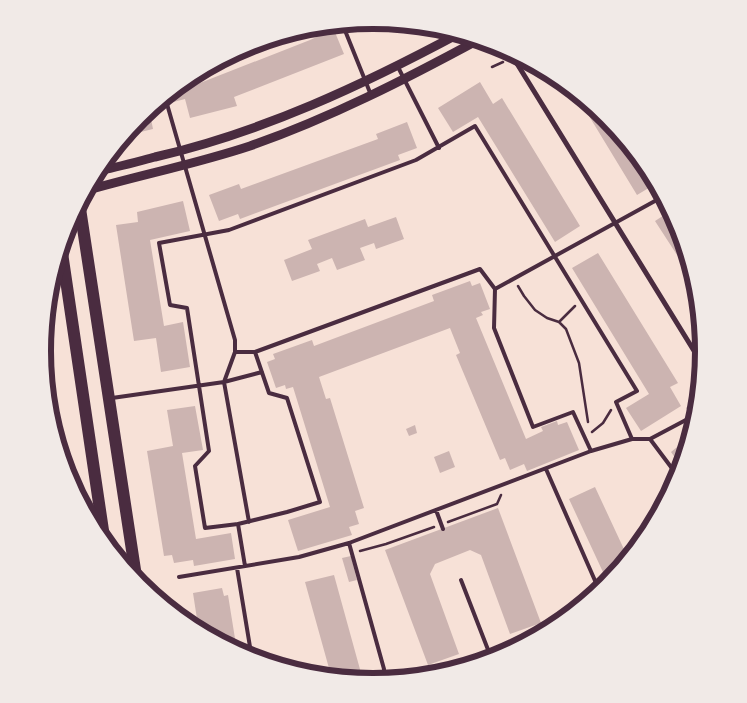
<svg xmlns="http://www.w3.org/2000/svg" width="747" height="703" viewBox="0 0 747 703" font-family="Manrope,sans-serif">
<rect width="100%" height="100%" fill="#f7e1d7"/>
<path fill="#ccb4b1" d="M386,21L405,23L392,31Z
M332,25L344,54L234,97L237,106L190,118L185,99L150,108L171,91L200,83L310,40L319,36L317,31Z
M480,82L493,104L502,98L580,226L555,242L478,117L453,132L438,108Z
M572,88L608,117L649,168L657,183L637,195Z
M149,109L153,129L124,136L139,117Z
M407,122L417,148L398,155L400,160L240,219L238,214L219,221L209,195L239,184L241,189L378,139L376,134Z
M183,201L190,231L150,240L164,326L183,322L190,367L161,372L156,338L134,341L116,225L138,222L137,212Z
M672,210L680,225L699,289L655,221Z
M396,217L404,239L376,249L374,243L360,248L365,260L337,270L332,258L317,264L320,271L292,281L284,260L312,249L308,240L365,219L368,227Z
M598,253L678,383L670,387L681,406L641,431L626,408L649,394L572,268Z
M470,281L472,286L480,283L490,309L481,312L483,315L476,318L526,439L543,431L541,427L557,421L558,425L567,422L579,450L527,471L524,464L510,470L505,458L500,460L456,355L460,353L450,328L319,377L326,399L330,398L364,508L355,511L359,524L349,527L352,535L298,551L288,520L330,507L293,387L286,389L285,385L276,388L267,362L275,359L273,354L312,340L314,346L434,301L432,295Z
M195,406L203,450L182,453L196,539L231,533L235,559L194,566L193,560L174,563L172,555L164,556L147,451L173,446L167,410Z
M415,425L417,433L409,436L406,429Z
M693,434L684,463L682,471L673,460L676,459L671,452Z
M449,451L455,467L440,473L434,457Z
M595,487L629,560L609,585L569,499Z
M498,508L541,623L510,634L481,555L470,550L435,564L430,574L459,654L428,665L385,550Z
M351,556L357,580L349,582L342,558Z
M334,575L361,673L337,679H332L305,582Z
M222,588L224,596L228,595L237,651L199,632L193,593Z"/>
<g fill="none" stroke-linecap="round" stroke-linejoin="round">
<path stroke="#4a2c40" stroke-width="2.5" d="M492,67L503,62
M518,286L524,296L535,310L547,318L559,322L566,329L579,363L588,422
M559,322L575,306
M688,408L700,398
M592,432L603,423L611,410
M448,522L497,504L501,495
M360,551L386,544L434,527"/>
<path stroke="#4a2c40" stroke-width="4" d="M342,23L371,95
M215,62L288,33
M398,67L439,148
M167,104L235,340V352L224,382L249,522
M495,289L494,328L533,427L573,412L591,451
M235,352H255L480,269L495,289L664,196
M112,398L224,382L262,372
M650,439L680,479
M546,469L600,592
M436,510L443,529
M238,524L287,512L320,502L287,398L269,393L255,352
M349,543L591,451L632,439H650L699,413
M245,566L238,524L205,528L195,466L209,451L187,308L170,305L159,243L229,230L416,160L475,126L637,391L616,402L632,439
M237,568L252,659
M179,577L299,557L349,543L384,669L383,682
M461,580L492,660"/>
<path stroke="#4a2c40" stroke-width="5" d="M508,49L704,367"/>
<path stroke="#4a2c40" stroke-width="9" d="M96,171C116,168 136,162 155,157C263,132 363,85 460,33
M85,191C140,175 196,164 250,146C330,118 406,79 480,39"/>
<path stroke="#4a2c40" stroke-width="12" d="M79,202L137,583
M61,246L105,544"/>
</g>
<path d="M0 0H747V703H0ZM51 351a322 322 0 1 1 644 0a322 322 0 1 1-644 0Z" fill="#f1eae7" fill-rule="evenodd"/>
<path fill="none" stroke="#4a2c40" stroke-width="6" d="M51 351a322 322 0 1 1 644 0a322 322 0 1 1-644 0Z"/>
</svg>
